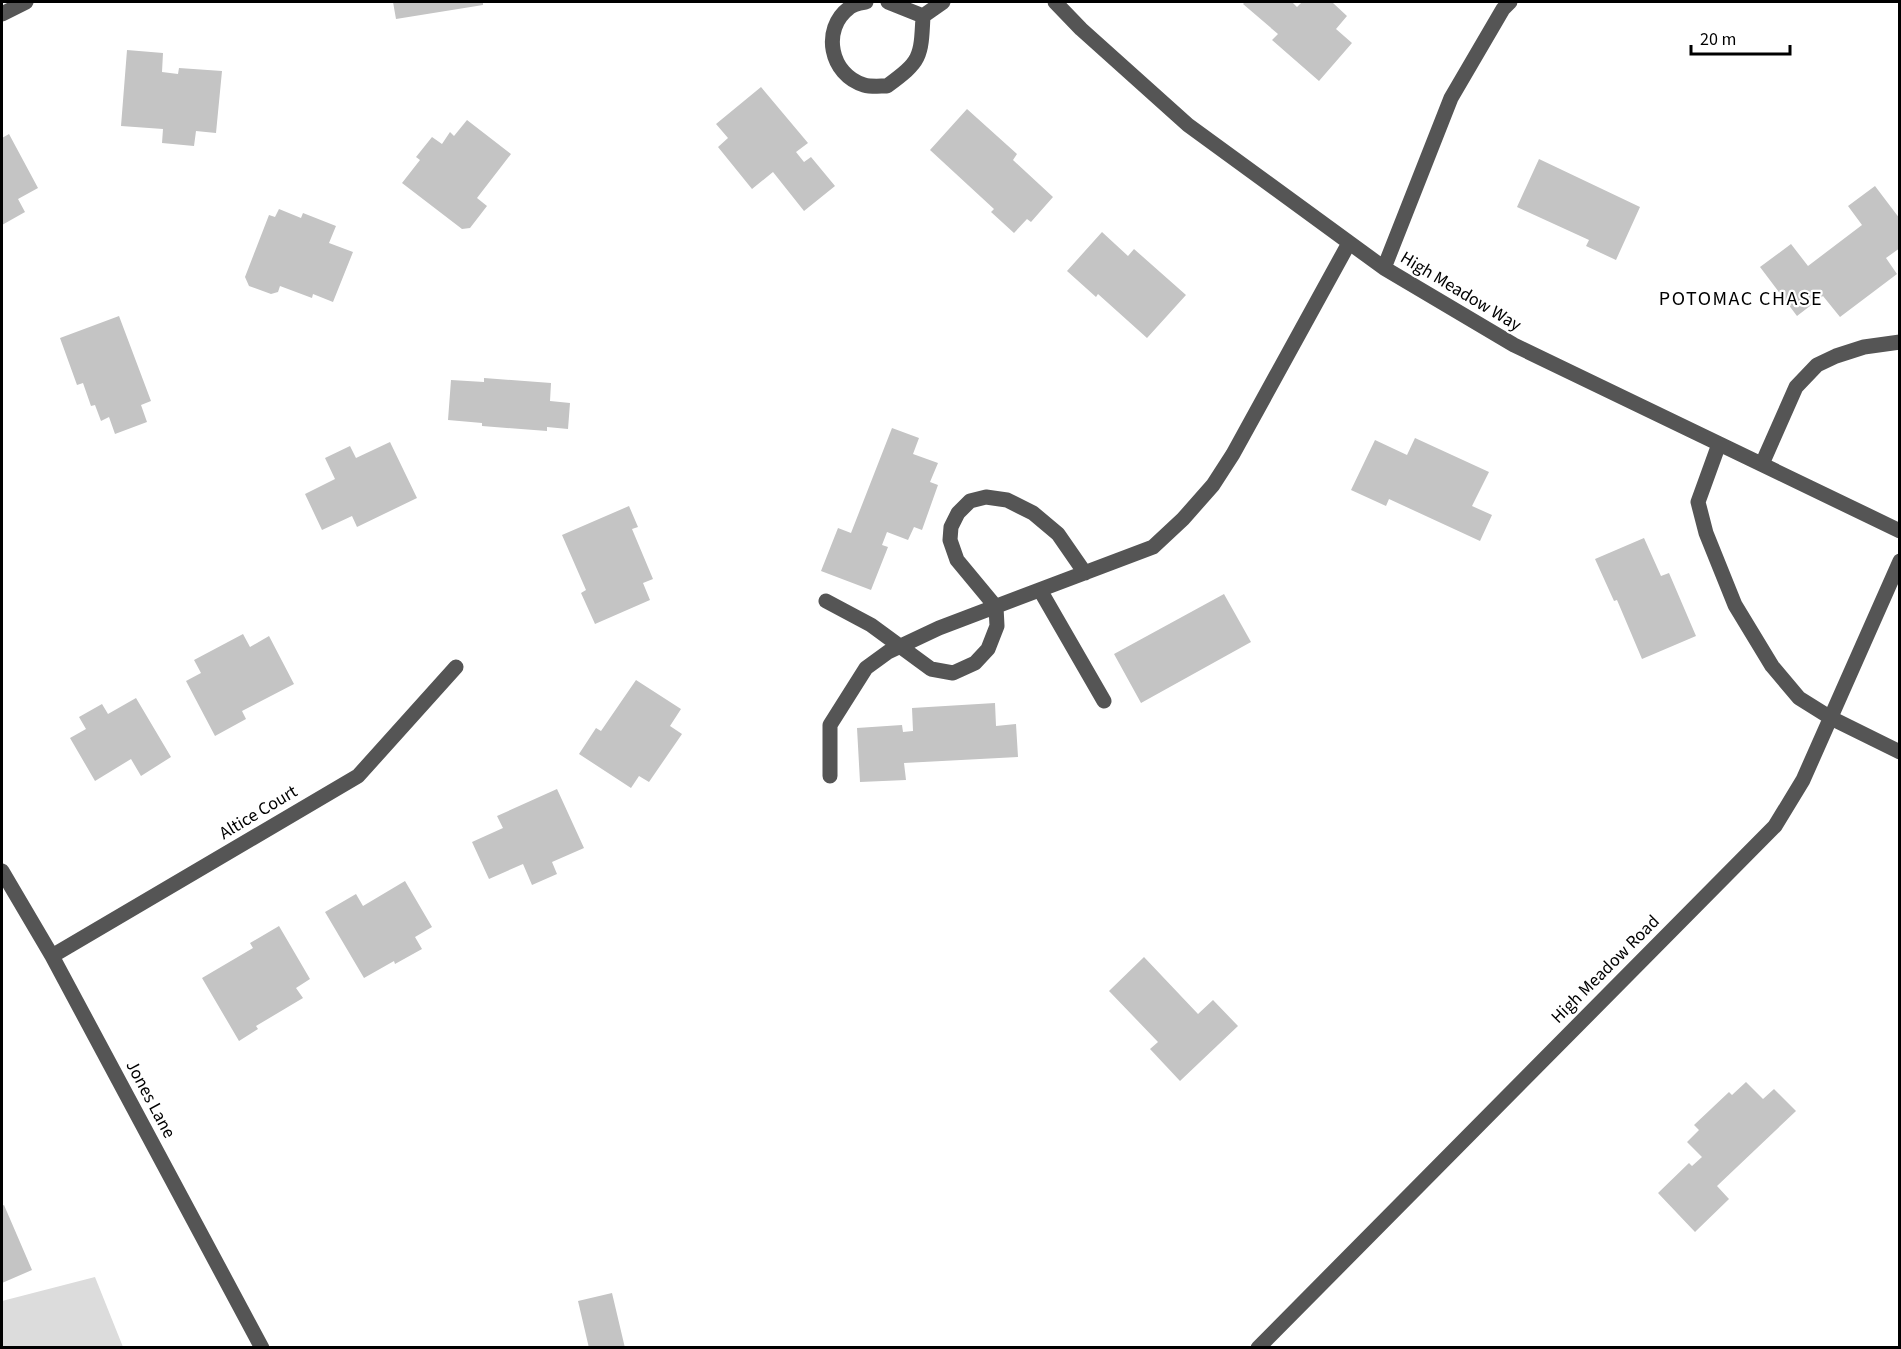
<svg xmlns="http://www.w3.org/2000/svg" width="1901" height="1349" viewBox="0 0 1901 1349" font-family="'Source Sans 3',sans-serif">
<rect width="100%" height="100%" fill="#fff"/>
<path fill="#dcdcdc" d="M95,1277L123,1347H2V1301Z"/>
<path fill="#c4c4c4" d="M393,2H483V5L396,19Z
M1245,2H1292L1297,7L1302,2H1335L1333,3L1347,16L1336,29L1352,43L1319,81L1272,40L1278,34L1243,4Z
M127,50L163,53L162,72L178,74L179,68L222,71L216,133L196,131L194,146L162,143L163,129L121,126Z
M761,87L808,143L796,152L804,162L811,157L835,186L804,211L773,172L752,189L718,147L728,138L716,124Z
M967,109L1017,154L1013,160L1053,197L1031,222L1027,219L1014,233L991,212L994,209L930,150Z
M467,120L511,154L477,198L487,206L470,228L462,229L402,183L420,160L416,157L432,137L442,144L450,132L454,136Z
M9,134L38,188L18,199L25,212L2,225V138Z
M1539,159L1640,207L1616,260L1586,246L1589,240L1517,207Z
M1875,186L1900,219V248L1886,258L1897,274L1840,317L1823,296L1797,316L1760,267L1791,244L1808,266L1862,225L1848,206Z
M279,209L301,218L303,213L336,226L329,243L353,252L333,302L313,294L312,298L280,286L278,292L271,294L249,286L245,277L269,215L275,217Z
M1102,232L1128,256L1134,249L1186,295L1147,338L1098,294L1096,297L1067,271Z
M119,316L151,401L141,405L147,422L115,434L109,417L101,421L95,405L91,406L83,383L77,385L60,338Z
M484,378L551,383L550,401L570,403L568,429L547,427V431L482,426V423L448,420L451,380L484,382Z
M892,428L919,438L913,454L938,463L930,482L938,485L922,530L914,527L908,540L887,532L882,545L888,547L871,590L821,571L838,528L851,533Z
M1415,438L1489,472L1472,506L1492,515L1480,541L1389,499L1386,506L1351,490L1375,440L1407,455Z
M390,442L417,498L357,527L352,516L322,530L305,494L335,479L325,458L350,446L356,458Z
M629,506L638,527L632,529L653,579L643,583L650,600L595,624L581,593L586,590L562,535Z
M1644,538L1661,576L1669,573L1696,636L1642,659L1617,600L1614,601L1595,559Z
M1224,594L1251,642L1141,703L1114,654Z
M243,634L250,647L269,636L294,684L242,711L246,719L215,736L186,681L201,673L194,660Z
M636,680L681,709L670,726L682,734L649,782L639,776L631,788L579,754L596,728L601,731Z
M136,698L171,757L141,776L131,759L95,781L70,738L86,729L79,717L102,704L108,714Z
M995,703L996,726L1016,724L1018,757L904,763L906,780L860,782L857,728L902,725L903,732L913,731L912,708Z
M557,789L584,848L552,862L557,874L532,885L523,864L489,879L472,842L503,828L497,816Z
M405,881L432,927L415,937L422,949L395,964L394,961L364,978L325,912L356,894L363,906Z
M279,926L310,979L296,988L303,998L256,1026L258,1029L239,1041L202,978L253,948L250,943Z
M1144,957L1198,1014L1213,1000L1238,1026L1180,1081L1150,1049L1158,1042L1109,991Z
M1746,1082L1763,1099L1774,1089L1796,1111L1717,1186L1729,1199L1695,1232L1658,1193L1689,1163L1692,1166L1702,1157L1687,1142L1699,1130L1694,1125L1729,1092L1732,1095Z
M4,1205L32,1270L2,1283V1206Z
M612,1293L625,1348H589L578,1301Z"/>
<g fill="none" stroke-linecap="round" stroke-linejoin="round">
<path stroke="#555" stroke-width="15" d="M866,2C861,3 853,4 849,8C821,29 830,75 864,85C871,87 880,86 887,86C921,61 921,58 923,16L943,2
M888,2L923,16
M1055,2L1081,29L1188,125L1384,268L1514,345L1900,531
M2,14L26,2
M1384,268L1451,98L1503,9L1510,2
M1719,444L1698,502L1706,533L1735,605L1772,666L1799,698L1831,718L1900,752
M1762,464L1796,387L1817,365L1836,356L1864,347L1900,342
M1040,590L1104,701
M826,601L871,625L931,669L953,673L975,663L988,649L997,626L996,607L957,560L950,540L951,527L958,513L970,501L986,497L1007,500L1033,513L1058,534L1085,573
M830,776V725L866,668L888,652L939,628L1153,547L1183,519L1213,485L1233,454L1349,243
M2,871L52,956L262,1348
M52,956L358,776L456,667
M1258,1348L1775,826L1803,780L1900,561"/>
</g>
<g text-anchor="middle" stroke-width="4.5" stroke-linejoin="round" paint-order="stroke">
<g font-size="18" fill="#000" stroke="#fff">
<text transform="translate(1461 291) rotate(31)" y="6">High Meadow Way</text>
<text transform="translate(258 812) rotate(-31)" y="6">Altice Court</text>
<text transform="translate(1605 969) rotate(-45)" y="6">High Meadow Road</text>
<text transform="translate(151 1099) rotate(62)" y="6">Jones Lane</text>
</g>
<g font-size="20" letter-spacing="1.5" fill="#000" stroke="#fff">
<text x="1741" y="305">POTOMAC CHASE</text>
</g>
</g>
<rect width="1901" height="1349" fill="none" stroke="#000000" stroke-width="6"/>
<path d="M1691 45v9h99v-9" fill="none" stroke="#000000" stroke-width="3"/>
<text x="1700" y="45" font-size="18" fill="#000000" stroke="#ffffff" stroke-width="4.5" paint-order="stroke">20 m</text>
</svg>
